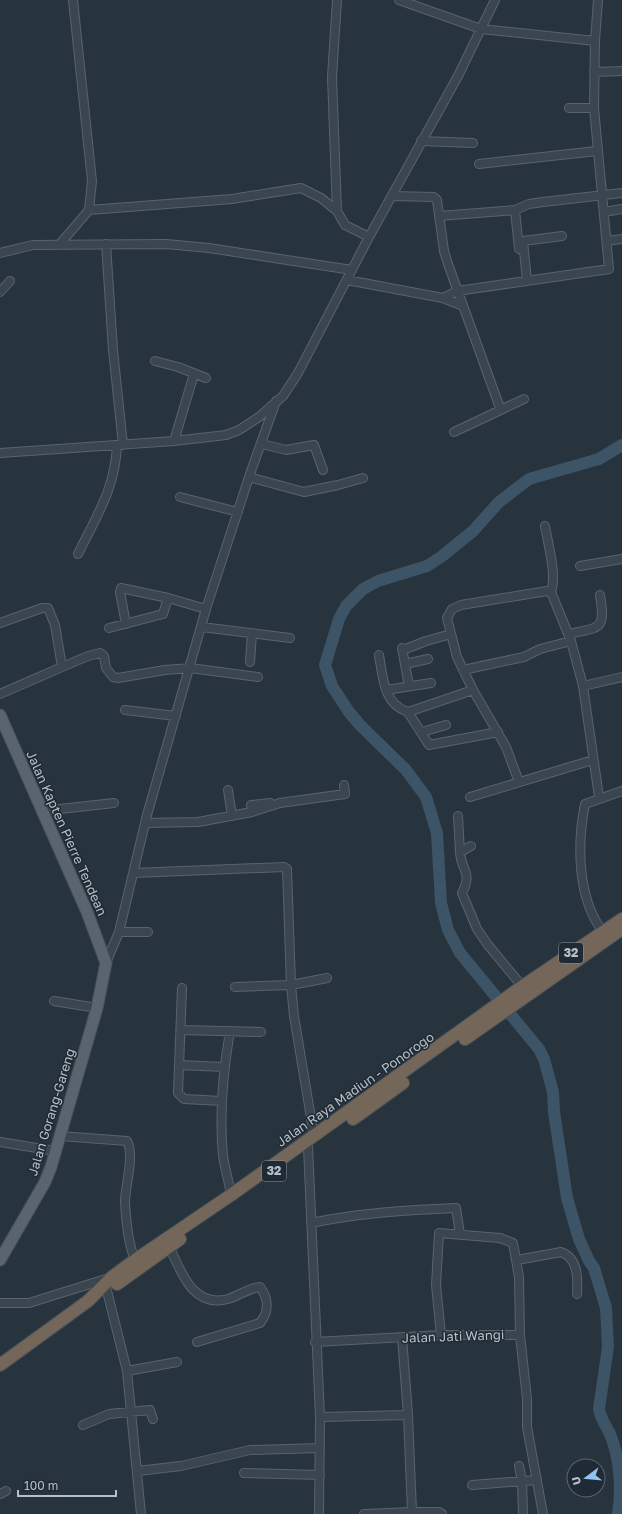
<svg xmlns="http://www.w3.org/2000/svg" width="622" height="1514" viewBox="0 0 622 1514" font-family="'Golos Text',sans-serif">
<rect width="100%" height="100%" fill="#27343e"/>
<g fill="none" stroke-linecap="round" stroke-linejoin="round">
<path stroke="#3d5366" stroke-width="12" d="M618,1514C622,1489 620,1458 610,1434C606,1425 601,1420 599,1409L608,1347L606,1308L594,1268L589,1261L579,1239L567,1198L554,1112L553,1092L544,1059L539,1049L525,1032L460,953L448,930L441,903L437,833L426,797L406,770L360,725L349,712L332,686L325,665L339,619L346,606L363,589L378,581L427,566L441,557L473,531L499,502L529,479L599,459L622,445"/>
<defs>
<path id="minor" d="M73,0L92,181L89,210
M337,0L332,77L337,211L345,225L369,237
M399,0L481,29L595,41
M594,72L622,71
M569,108H594
M421,141L473,143
M479,164L597,151
M393,196L434,197L437,200L444,251L448,264L500,408
M515,210L519,249
M604,212L622,209
M439,216L515,210L529,204L543,202L622,193
M607,241L622,239
M106,244L113,350L123,445
M59,245L89,210L232,199L301,188L321,198L337,211
M0,253L33,245L166,244L209,248L352,270
M347,280L443,298L457,291L609,269L594,108L595,41L598,0
M527,281L523,241L562,236
M0,292L10,281
M443,298L463,306
M155,361L178,367L206,378
M454,432L524,399
M174,441L194,374
M262,444L286,450L314,445L323,470
M0,453L174,441L226,435L239,430L259,417L283,396L298,373L369,237L458,76L495,0
M249,477L304,492L338,485L363,478
M180,497L238,512
M545,526C548,544 557,575 551,592
M78,554C97,515 115,489 117,445
M580,566L622,559
M551,592L571,641L583,686L599,797
M0,623L42,608H48L55,625L62,667L88,656L100,653L104,656L106,668L113,677L118,678L165,670L190,668L258,677
M126,624L120,592L121,588L168,598L206,609
M202,627L290,638
M109,628L163,614L168,598
M568,634C600,627 606,631 600,595
M402,648L409,686
M403,650L426,641L451,634
M379,655C383,677 383,704 408,712L473,690
M250,662L252,634
M405,664L428,659
M463,670L524,657L540,649L571,641
M583,686L622,677
M386,690L431,683
M0,694L62,667
M125,710L176,716
M408,712L429,745L498,732
M422,732L446,725
M519,782L506,747L473,690L457,657L447,618L452,609L461,605L547,591L551,592
M228,790L232,816
M470,797L593,760
M42,811L114,803
M252,812L251,805L270,803
M458,816L460,852
M145,823L198,822L252,812L280,803L345,794L344,785
M471,846L460,852C461,871 473,872 462,893L477,929L488,945L522,986
M134,873L284,867L287,869L291,985L294,1016L314,1136
M119,932H148
M603,932C577,898 577,844 585,804L622,791
M106,963L119,932L147,815L206,609L249,477L276,401
M235,987L291,985L327,978
M182,988L178,1093L184,1099L222,1101
M54,1001L97,1008
M181,1030L261,1032
M230,1031C223,1072 219,1115 223,1156C225,1169 229,1182 231,1195
M179,1065L224,1067
M60,1136L127,1141C135,1155 125,1186 125,1202C126,1221 128,1243 135,1260
M0,1142L55,1151
M308,1147L320,1417L319,1514
M311,1223C359,1213 407,1210 456,1208L460,1234
M167,1242C180,1267 190,1309 228,1299C238,1296 249,1288 260,1287C269,1299 269,1312 260,1323L197,1342
M517,1260L561,1252C578,1258 578,1278 577,1294
M107,1291L127,1371L141,1514
M0,1303H29L109,1278
M520,1335L527,1399V1427L543,1514
M315,1342L441,1335H520L519,1277L513,1243L500,1238L439,1233L436,1285L441,1335
M127,1371L177,1362
M320,1417L408,1415
M83,1425L109,1414L150,1410L153,1419
M519,1466L522,1481L523,1514
M137,1471L181,1466L250,1450L320,1448
M244,1473L320,1475
M472,1485L537,1480
M0,1494L6,1491
M412,1512H439L442,1514
M364,1514L412,1512L408,1415L402,1337"/>
<path id="major" d="M0,715L87,912L106,963L97,1008L51,1167L45,1182L0,1260"/>
<path id="highway" d="M465,1039L622,929
M353,1119L403,1083
M117,1284L180,1239
M0,1365L88,1301L112,1277L135,1260L231,1195L520,988L622,919"/>
</defs>
<use href="#minor" stroke="#59636c" stroke-width="10"/>
<use href="#major" stroke="#47515b" stroke-width="13"/>
<use href="#highway" stroke="#465059" stroke-width="14"/>
<use href="#minor" stroke="#3b454f" stroke-width="8"/>
<use href="#major" stroke="#59646e" stroke-width="11"/>
<use href="#highway" stroke="#746658" stroke-width="12"/>
</g>
<g text-anchor="middle" stroke-width="3" stroke-linejoin="round" paint-order="stroke">
<g fill="#202a34" stroke="#8a939c" stroke-width="1">
<rect x="559" y="943" width="24" height="20" rx="3"/>
<rect x="262" y="1161" width="24" height="20" rx="3"/>
</g>
<g font-size="12" font-weight="bold" fill="#b7c0c9">
<text x="571" y="957">32</text>
<text x="274" y="1175">32</text>
</g>
<g font-size="13" fill="#b7c0c9" stroke="#202a34">
<text transform="translate(67 833) rotate(66)" y="5">Jalan Kapten Pierre Tendean</text>
<text transform="translate(355 1089) rotate(-35)" y="5">Jalan Raya Madiun - Ponorogo</text>
<text transform="translate(51 1112) rotate(-73)" y="5">Jalan Gorang-Gareng</text>
<text transform="translate(453 1336) rotate(-2)" y="5">Jalan Jati Wangi</text>
</g>
</g>
<g transform="translate(586 1478) rotate(254)"><circle r="19" fill="#202a34" stroke="#5c6670"/>
<path d="M0-3L7 15L0 10L-7 15Z" fill="#93c3f2"/>
<text y="-6" font-size="11" font-weight="bold" text-anchor="middle" fill="#b7c0c9">U</text>
</g>
<path d="M18 1490v6h98v-6" fill="none" stroke="#b7c0c9" stroke-width="2"/>
<text x="24" y="1490" font-size="12" fill="#b7c0c9" stroke="#202a34" stroke-width="3" paint-order="stroke">100 m</text>
</svg>
